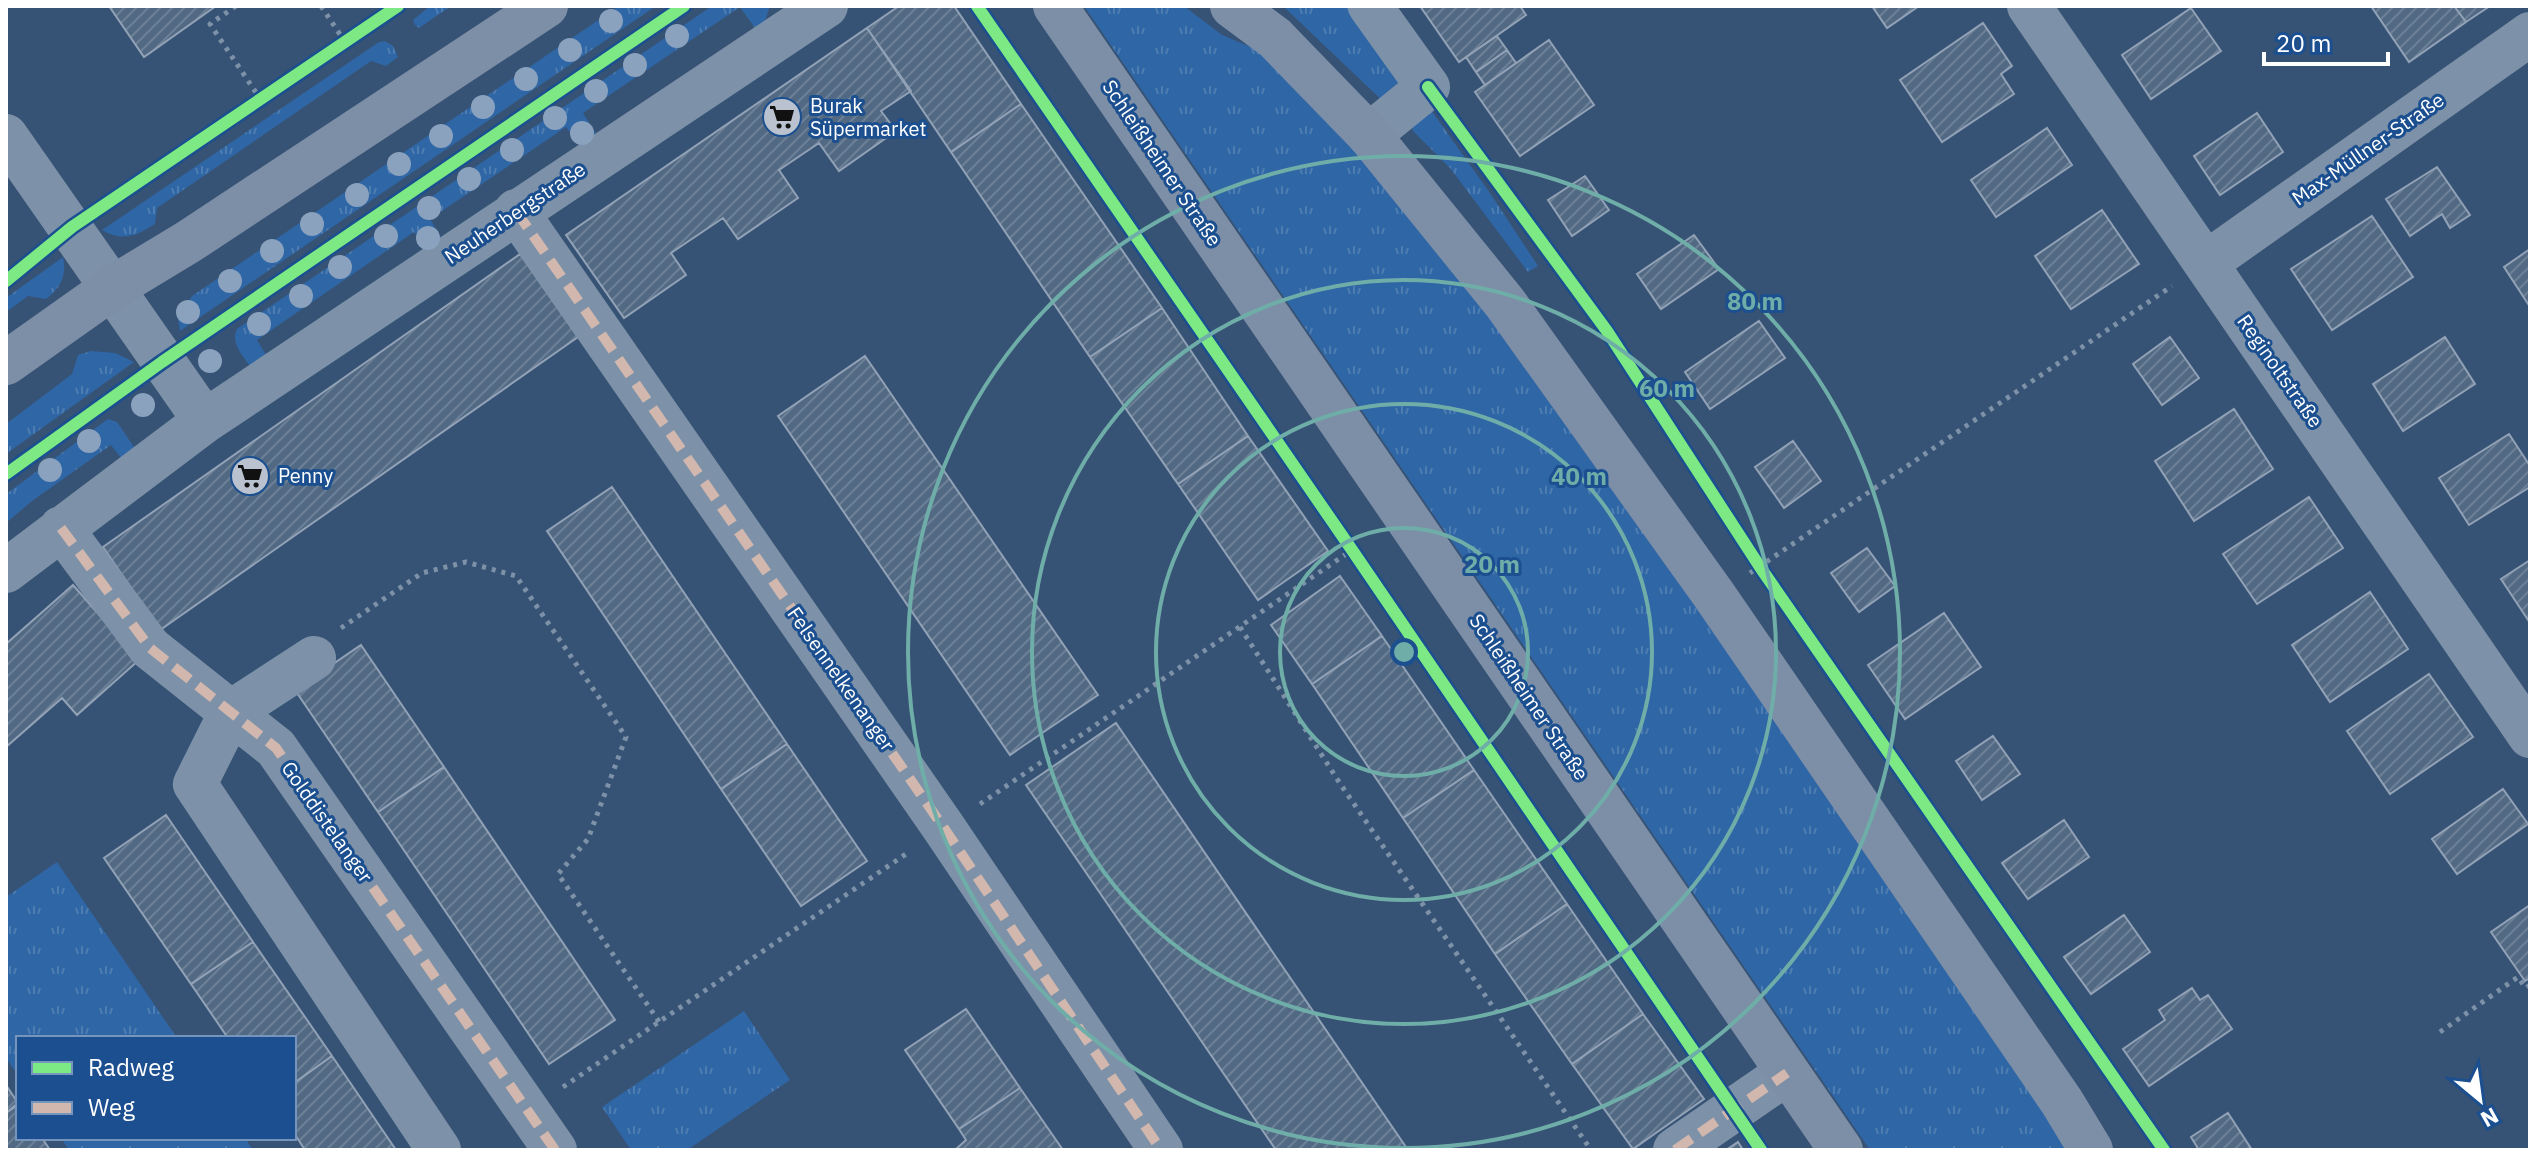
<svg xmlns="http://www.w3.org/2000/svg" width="2536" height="1156" viewBox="0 0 2536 1156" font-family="'IBM Plex Sans',sans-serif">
<defs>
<pattern id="grass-tufts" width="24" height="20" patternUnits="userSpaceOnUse" patternTransform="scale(2)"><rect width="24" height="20" fill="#2f66a5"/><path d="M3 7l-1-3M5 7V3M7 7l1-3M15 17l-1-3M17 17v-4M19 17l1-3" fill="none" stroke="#4e7db2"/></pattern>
<pattern id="building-hatch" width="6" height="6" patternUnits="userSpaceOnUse" patternTransform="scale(2)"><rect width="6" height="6" fill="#526984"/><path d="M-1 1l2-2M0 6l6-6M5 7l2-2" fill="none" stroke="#6c8096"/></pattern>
</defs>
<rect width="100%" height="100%" fill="#365274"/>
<path fill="url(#grass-tufts)" d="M430,6H451L419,28L415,25L413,20Z
M619,6H656L180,331L178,319L192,296Z
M712,6H770L765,21L755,28L740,7L583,113L598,137L581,147L566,127L430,219L445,244L429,253L414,232L257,340L272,365L257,375C248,362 229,345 237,329Z
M1084,6H1184L1222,35L1253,48L1275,62L1365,155L1530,355L2072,1150H1870Z
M1283,6H1354L1413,89L1389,107Z
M385,41L393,46L398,57L386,66L371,61L157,208L155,224C136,236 123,242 102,230L379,42Z
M1426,103L1490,193L1538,266L1528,272L1450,168L1413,131L1410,120Z
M63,257C67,275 61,288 46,299L28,296L6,312V298Z
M91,351L115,353L134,362L6,454V424L72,374L78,355Z
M108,419L117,422L140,456L128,467L111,445L32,501L6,523V494Z
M57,862L177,1038H18V1075L6,1058V897Z
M744,1011L790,1080L687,1150H631L602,1107Z
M61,1138H245L253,1150H69Z"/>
<path fill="url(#building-hatch)" stroke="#92a2b6" stroke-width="2" d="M109,6H216L144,57Z
M899,6H954L1021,104L951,152L867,28Z
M1420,6H1520L1526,15L1459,62Z
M1872,6H1919L1887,28Z
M2371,6H2454L2466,22L2409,62Z
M2454,6H2490L2466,22Z
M2191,8L2221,51L2151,99L2122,55Z
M1983,23L2012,66L2001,74L2014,94L1942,142L1900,80Z
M867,28L911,91L881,111L896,131L839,171L819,143L779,170L798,198L738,239L723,218L671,253L686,275L624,318L566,235Z
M1497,36L1507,50L1476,72L1466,57Z
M1549,40L1594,105L1520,156L1475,92Z
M1507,50L1516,63L1485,85L1476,72Z
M1021,104L1162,308L1090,357L951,152Z
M2257,113L2283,152L2220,195L2194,156Z
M2047,128L2072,165L1996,217L1971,180Z
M2437,167L2470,215L2450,228L2442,214L2410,236L2386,199Z
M1585,176L1609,210L1572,236L1548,200Z
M2102,210L2139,264L2071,309L2035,256Z
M2372,216L2413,277L2332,330L2291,269Z
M1694,235L1719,269L1661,309L1637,274Z
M2530,249V307L2504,267Z
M520,254L578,337L160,630L103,547Z
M1162,308L1248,436L1178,484L1090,357Z
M1759,321L1785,358L1710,409L1685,372Z
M2170,337L2199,378L2162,405L2133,364Z
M2445,337L2475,384L2403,431L2373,384Z
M865,356L1098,695L1010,755L778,416Z
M2234,409L2273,469L2194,521L2155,461Z
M2509,434L2530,466V487L2469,525L2439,478Z
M1248,436L1328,551L1258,600L1178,484Z
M1793,441L1821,481L1784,508L1755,467Z
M612,487L787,744L721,789L547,531Z
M2309,497L2343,548L2257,604L2223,554Z
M1867,548L1895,586L1859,612L1831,573Z
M2530,560V623L2501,579Z
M1340,576L1382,636L1312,684L1271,625Z
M73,585L139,660L77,715L62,698L6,747V644Z
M2370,592L2408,649L2330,702L2292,645Z
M1944,613L1981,667L1905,719L1868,665Z
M1382,636L1474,770L1403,818L1312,684Z
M361,645L444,767L378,812L295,690Z
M2429,674L2473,737L2390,794L2347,731Z
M1116,723L1408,1150H1276L1026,785Z
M1993,736L2020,774L1982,800L1956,761Z
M787,744L867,861L801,906L721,789Z
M444,767L615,1020L549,1064L378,812Z
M1474,770L1567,904L1495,954L1403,818Z
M2503,789L2528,824L2457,874L2432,839Z
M166,815L253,942L191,984L104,858Z
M2064,820L2089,857L2028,899L2002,863Z
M1567,904L1643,1014L1572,1064L1495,954Z
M2530,905V978L2525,981L2491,932Z
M2124,915L2150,952L2091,994L2064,957Z
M253,942L332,1056L294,1083V1038H228L191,984Z
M2192,988L2200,1000L2208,995L2232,1029L2149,1086L2123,1049L2165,1020L2159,1010Z
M966,1009L1020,1088L959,1129L905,1050Z
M1643,1014L1704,1099L1633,1149L1572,1064Z
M332,1056L396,1150H305L294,1133V1083Z
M6,1085L18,1103L6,1113Z
M1020,1088L1063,1150H955L966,1140L959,1129Z
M18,1105V1138H42L50,1150H6V1113Z
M2228,1113L2252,1150H2199L2191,1137Z
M1738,1142L1743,1150H1726Z"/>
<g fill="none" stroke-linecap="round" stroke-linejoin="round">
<path stroke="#7d92a8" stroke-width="5" stroke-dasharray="4 6" stroke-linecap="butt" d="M236,6L210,24L261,100
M321,6L345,42
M1750,573L2172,286
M1240,627L1339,782L1591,1150
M341,628L422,573L466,562L516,576L626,737L588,839L558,874L660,1023
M980,804L1352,550
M2440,1032L2518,977L2526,988L2530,985
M563,1087L909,852"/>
<path stroke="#7d92a8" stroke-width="44" d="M2029,6L2530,736
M1369,135L1428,87L1370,6
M6,136L205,421
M516,211L944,828L1161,1150
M2206,263L2530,34
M61,528L150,648L276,748L555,1150
M6,571L205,421L826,6
M314,658L231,712L195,784L439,1150
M1675,1150L1787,1073"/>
<path stroke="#7d8ea7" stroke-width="44" d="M1055,6L1841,1150
M1232,6L1275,38L1369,135L1505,303L1714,595L2062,1102L2091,1150
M6,363L112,288L188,242L546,6"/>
<path stroke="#d1b7ad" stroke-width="10" stroke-dasharray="20 10" stroke-linecap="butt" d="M516,211L944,828L1161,1150
M61,528L150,648L276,748L555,1150
M1675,1150L1787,1073"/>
<defs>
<path id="cycleway" d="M977,6L1352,550L1761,1150
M1428,87L1607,331L1760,567L2164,1150
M6,281L72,227L398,6
M6,474L162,362L684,6"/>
</defs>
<use href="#cycleway" stroke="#1b4f8f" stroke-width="17"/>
<use href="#cycleway" stroke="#7ce984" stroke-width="12"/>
</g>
<g fill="#8aa2be">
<circle cx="611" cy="21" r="12"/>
<circle cx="677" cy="36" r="12"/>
<circle cx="570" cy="50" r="12"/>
<circle cx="635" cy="65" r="12"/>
<circle cx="526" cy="79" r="12"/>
<circle cx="596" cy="91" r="12"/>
<circle cx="483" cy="107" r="12"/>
<circle cx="555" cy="118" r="12"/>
<circle cx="582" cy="133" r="12"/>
<circle cx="441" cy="136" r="12"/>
<circle cx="512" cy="150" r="12"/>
<circle cx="399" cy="164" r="12"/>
<circle cx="469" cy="179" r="12"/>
<circle cx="357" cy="195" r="12"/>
<circle cx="429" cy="208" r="12"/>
<circle cx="312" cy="224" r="12"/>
<circle cx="386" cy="236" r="12"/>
<circle cx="428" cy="238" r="12"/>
<circle cx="272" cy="251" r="12"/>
<circle cx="340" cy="267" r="12"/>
<circle cx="230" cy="281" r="12"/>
<circle cx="301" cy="296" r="12"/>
<circle cx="188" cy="312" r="12"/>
<circle cx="259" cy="324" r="12"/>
<circle cx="210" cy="361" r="12"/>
<circle cx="143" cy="405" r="12"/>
<circle cx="89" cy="441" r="12"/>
<circle cx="50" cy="470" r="12"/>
</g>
<g fill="none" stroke="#6fada8" stroke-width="4">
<circle cx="1404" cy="652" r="124"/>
<circle cx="1404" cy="652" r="248"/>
<circle cx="1404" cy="652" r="372"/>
<circle cx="1404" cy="652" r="496"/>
</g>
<defs>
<symbol id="supermarket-disc" viewBox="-11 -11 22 22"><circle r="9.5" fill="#b9c2ce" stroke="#1b4f8f"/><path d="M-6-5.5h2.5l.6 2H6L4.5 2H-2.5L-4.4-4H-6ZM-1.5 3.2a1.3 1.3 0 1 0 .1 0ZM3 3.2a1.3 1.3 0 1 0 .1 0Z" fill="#111"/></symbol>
</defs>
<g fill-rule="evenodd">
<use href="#supermarket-disc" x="760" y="95" width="44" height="44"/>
<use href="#supermarket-disc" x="228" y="454" width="44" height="44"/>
</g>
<g text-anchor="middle" stroke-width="6" stroke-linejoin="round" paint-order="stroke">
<g font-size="20" fill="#fff" stroke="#1b4f8f" text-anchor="start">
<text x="810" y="113">Burak<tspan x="810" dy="23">Süpermarket</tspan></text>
<text x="278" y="483">Penny</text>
</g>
<g font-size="20" fill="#fff" stroke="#1b4f8f">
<text transform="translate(2368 149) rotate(-35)" y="7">Max-Müllner-Straße</text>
<text transform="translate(1162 163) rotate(56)" y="7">Schleißheimer Straße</text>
<text transform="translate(515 213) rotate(-34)" y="7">Neuherbergstraße</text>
<text transform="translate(2280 371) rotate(55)" y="7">Reginoltstraße</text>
<text transform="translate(841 679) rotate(55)" y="7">Felsennelkenanger</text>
<text transform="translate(1529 697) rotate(56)" y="7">Schleißheimer Straße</text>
<text transform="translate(327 822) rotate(55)" y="7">Golddistelanger</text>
</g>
</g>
<circle cx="1404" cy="652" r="12" fill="#6fada8" stroke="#1b4f8f" stroke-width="4"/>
<g font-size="24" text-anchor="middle" font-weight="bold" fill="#6fada8" stroke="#1b4f8f" stroke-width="6" stroke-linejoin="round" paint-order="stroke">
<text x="1755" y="310">80 m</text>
<text x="1667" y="397">60 m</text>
<text x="1579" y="485">40 m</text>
<text x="1492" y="573">20 m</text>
</g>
<rect width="2536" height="1156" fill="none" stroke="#ffffff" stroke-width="16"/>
<rect x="16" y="1036" width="280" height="104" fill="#1b4f8f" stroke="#7695bc" stroke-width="2"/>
<rect x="32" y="1062" width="40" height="12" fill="#7ce984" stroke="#7695bc" stroke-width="2"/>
<text x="88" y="1076" font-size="24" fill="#ffffff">Radweg</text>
<rect x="32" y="1102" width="40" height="12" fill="#d1b7ad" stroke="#7695bc" stroke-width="2"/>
<text x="88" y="1116" font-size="24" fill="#ffffff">Weg</text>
<g transform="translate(2480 1100) rotate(151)" stroke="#1b4f8f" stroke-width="6" paint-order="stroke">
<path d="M0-6L14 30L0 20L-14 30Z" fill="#ffffff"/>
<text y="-12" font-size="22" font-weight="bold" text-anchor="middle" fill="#ffffff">N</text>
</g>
<path d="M2264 52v12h124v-12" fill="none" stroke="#ffffff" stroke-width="4"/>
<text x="2276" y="52" font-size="24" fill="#ffffff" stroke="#1b4f8f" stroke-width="6" paint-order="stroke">20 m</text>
</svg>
